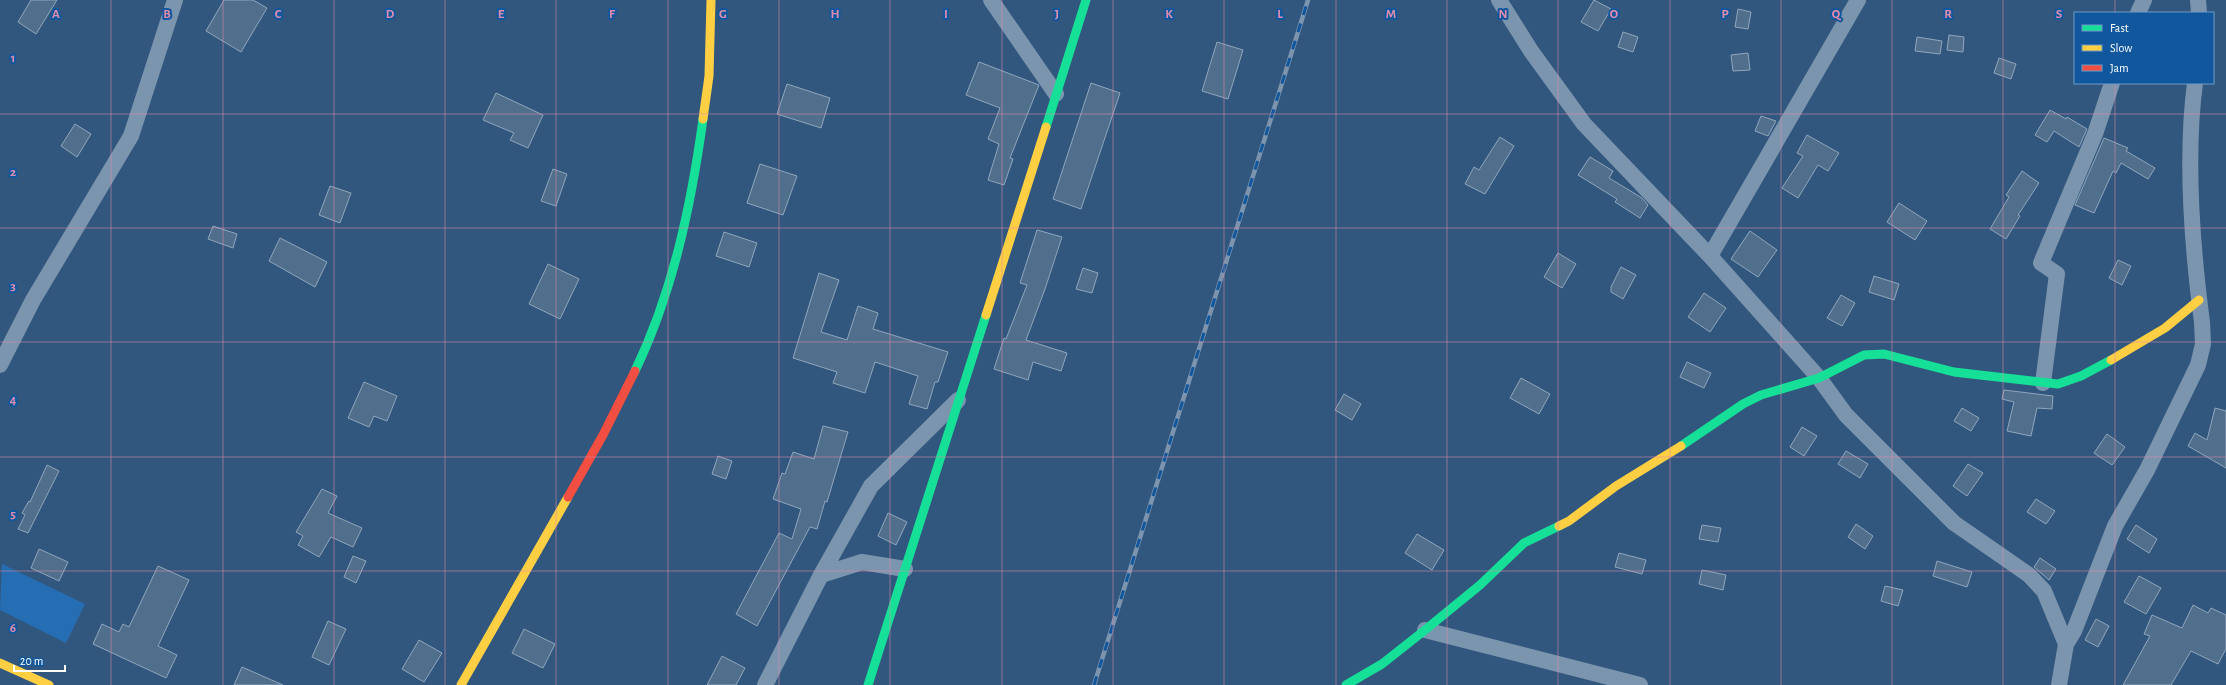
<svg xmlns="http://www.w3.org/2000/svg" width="2226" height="685" viewBox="0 0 2226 685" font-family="'Alegreya Sans',sans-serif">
<rect width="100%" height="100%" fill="#31577e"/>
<path fill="#266eb4" d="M2,564L85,604L66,643L0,610Z"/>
<path fill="#506f8d" stroke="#91a6bc" d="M31,0H57L36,34L18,22Z
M224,0H253L267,8L241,52L206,31Z
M1594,0L1611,9L1598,31L1581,22Z
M1738,9L1751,12L1748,29L1735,27Z
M1623,32L1638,37L1633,52L1618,47Z
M1949,35L1964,37L1963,52L1947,50Z
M1917,37L1942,41L1940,54L1915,51Z
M1217,42L1243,50L1228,99L1202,91Z
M1748,53L1750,70L1733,71L1731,55Z
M1999,58L2016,64L2011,79L1994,73Z
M979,62L1039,85L1010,158L1013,159L1004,185L988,180L999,144L988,139L1000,108L966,95Z
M1091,83L1120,93L1081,209L1053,199Z
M787,84L830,98L821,128L777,114Z
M496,93L543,115L528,148L510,140L514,133L483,120Z
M2050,110L2066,119L2067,117L2087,129L2079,147L2054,131L2047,142L2035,135Z
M1761,116L1776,121L1768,136L1755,131Z
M75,124L91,134L77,157L61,146Z
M1807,135L1839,153L1828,171L1818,165L1798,198L1782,188L1803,156L1797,153Z
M1500,137L1514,146L1485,194L1465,184L1474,167L1479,170Z
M2104,138L2128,148L2126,151L2155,168L2148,179L2121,163L2116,173L2113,171L2094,213L2075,205Z
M1590,157L1613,171L1609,178L1642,198L1648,205L1640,218L1615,202L1617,199L1578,175Z
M760,164L797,176L783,215L747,203Z
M553,169L567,174L556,206L541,201Z
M2022,171L2039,183L2018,215L2020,216L2006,239L1990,229L2009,197L2006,195Z
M330,186L351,193L340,223L319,215Z
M1899,203L1927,221L1915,240L1887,222Z
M213,226L237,234L233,248L208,239Z
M1037,230L1062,237L1045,289L1026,340L1067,353L1061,371L1033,362L1028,380L994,369L1004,338L1006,339L1027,285L1020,283Z
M1750,231L1777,250L1758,277L1731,259Z
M724,232L757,243L749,267L716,256Z
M280,238L327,262L315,287L269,261Z
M1558,253L1576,264L1562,288L1544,277Z
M2118,260L2131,266L2122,285L2109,278Z
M548,264L579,279L560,319L529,304Z
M1621,267L1636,275L1623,299L1611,292V287Z
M1083,268L1098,273L1092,293L1076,289Z
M819,273L839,280L821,332L847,340L858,306L878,313L873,329L948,352L938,382H935L927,409L909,404L918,376L875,362L865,393L833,383L837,372L793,358Z
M1874,276L1899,284L1894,300L1869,292Z
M1704,293L1726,308L1710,332L1688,317Z
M1841,295L1855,303L1842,326L1827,318Z
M1687,362L1711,373L1704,388L1680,377Z
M1521,378L1550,394L1539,414L1510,398Z
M364,382L397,396L387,421L374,416L369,427L348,418Z
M2004,390L2053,396L2052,409L2037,408L2031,436L2007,431L2014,402L2002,399Z
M1344,394L1361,404L1352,420L1335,410Z
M1962,408L1979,418L1971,431L1954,421Z
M2215,408L2226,411V468L2188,446L2195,433L2207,440Z
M823,426L848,432L827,502L825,501L817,529L810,527L757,626L736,614L779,533L792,539L801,509L773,499L782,473L785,474L793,452L814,459Z
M1802,427L1817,436L1804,456L1790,447Z
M2107,434L2125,447L2112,465L2094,453Z
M1846,451L1868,464L1860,478L1838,464Z
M718,456L732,461L726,479L712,474Z
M1968,464L1983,473L1967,496L1953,486Z
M47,465L59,471L28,533L18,529L25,515L22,513L29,501L30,502Z
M322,489L337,496L328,513L362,528L353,547L331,537L319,557L298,545L303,536L296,532Z
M2036,499L2055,511L2046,524L2027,512Z
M888,513L907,522L896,545L878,536Z
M1856,524L1873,536L1865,549L1848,537Z
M1702,525L1721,528L1718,542L1699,539Z
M2136,525L2157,539L2149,553L2127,539Z
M1417,534L1444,550L1432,570L1405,553Z
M39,549L68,562L59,581L31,568Z
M1619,553L1646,560L1642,574L1615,567Z
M353,556L366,561L356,583L344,577Z
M2040,558L2056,569L2049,580L2034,567Z
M1937,561L1972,572L1967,587L1933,576Z
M158,566L189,580L158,646L177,655L166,678L93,644L102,624L119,632L123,624L129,627Z
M1702,570L1726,575L1723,590L1699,584Z
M2139,576L2161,588L2146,614L2124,602Z
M1885,586L1903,590L1898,606L1881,601Z
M2193,605L2208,613L2211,608L2226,615V649L2218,664L2191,651L2171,685H2123L2150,636L2144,634L2152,615L2182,628Z
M2096,619L2109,626L2098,647L2085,640Z
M328,621L346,629L329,665L312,657Z
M524,629L555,644L543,668L512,653Z
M419,640L442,653L424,682L402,669Z
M722,656L745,668L736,685H707Z
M242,667L283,685H234Z"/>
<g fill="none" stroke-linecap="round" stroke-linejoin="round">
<path stroke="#7c95af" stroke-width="16" d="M991,0L1056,94
M1499,0L1531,51L1584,124L1710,256L1819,378L1846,415L1954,523L2029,575L2044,591L2066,644
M2198,0L2199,13
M2138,13L2144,0
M1710,256L1858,0
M0,365L33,300L131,136L175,0
M2043,383L2057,274L2041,263L2095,134L2112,83
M821,575L862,562L905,569
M1425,630L1640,685
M765,685L821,575L871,486L958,400
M2059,685L2066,644L2074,631L2115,526L2147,470L2198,365L2203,344L2202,322C2192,246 2185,159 2195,83"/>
<path stroke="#16e098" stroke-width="9" d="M1046,127L1086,0
M635,371C673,292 691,206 703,119
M1681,446L1743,404L1761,395L1819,378L1864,355L1884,354L1954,372L2058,384L2081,376L2111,360
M868,685L986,315
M1346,685L1382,664L1425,630L1480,585L1524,543L1559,526"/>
<path stroke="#ffcf43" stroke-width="9" d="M703,119L709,76L711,0
M986,315L1046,127
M2111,360L2165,328L2199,300
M1559,526L1569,521L1616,486L1681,446
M0,663L49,685
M461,685L568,497"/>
<path stroke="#f24e42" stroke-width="9" d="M568,497L603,435L635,371"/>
<defs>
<path id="rail" d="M1094,685L1308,0"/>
</defs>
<use href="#rail" stroke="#7c94ae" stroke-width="4.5"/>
<use href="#rail" stroke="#11579e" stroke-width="3" stroke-dasharray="9" stroke-linecap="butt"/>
</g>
<path fill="none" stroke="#e08cad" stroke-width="1" stroke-opacity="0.55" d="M111,0V685M223,0V685M334,0V685M445,0V685M556,0V685M668,0V685M779,0V685M890,0V685M1002,0V685M1113,0V685M1224,0V685M1336,0V685M1447,0V685M1558,0V685M1670,0V685M1781,0V685M1892,0V685M2003,0V685M2115,0V13M2115,83V685M0,114H2226M0,228H2226M0,342H2226M0,457H2226M0,571H2226"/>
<g font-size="13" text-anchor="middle" font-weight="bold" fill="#e08cad" stroke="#11579e" stroke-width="4" stroke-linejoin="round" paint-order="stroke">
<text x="56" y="18">A</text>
<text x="167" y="18">B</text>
<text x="278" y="18">C</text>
<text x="390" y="18">D</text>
<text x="501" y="18">E</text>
<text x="612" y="18">F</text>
<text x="723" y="18">G</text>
<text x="835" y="18">H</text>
<text x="946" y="18">I</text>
<text x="1057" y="18">J</text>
<text x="1169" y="18">K</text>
<text x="1280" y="18">L</text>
<text x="1391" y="18">M</text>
<text x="1503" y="18">N</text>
<text x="1614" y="18">O</text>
<text x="1725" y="18">P</text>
<text x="1836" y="18">Q</text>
<text x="1948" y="18">R</text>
<text x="2059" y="18">S</text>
<text x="13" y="62">1</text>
<text x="13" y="176">2</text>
<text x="13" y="290">3</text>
<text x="13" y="404">4</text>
<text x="13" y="518">5</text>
<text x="13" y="632">6</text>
</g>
<rect x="2074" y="12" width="140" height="72" fill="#11579e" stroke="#709ac5"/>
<rect x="2082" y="25" width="20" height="6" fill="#16e098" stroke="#709ac5"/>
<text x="2110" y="32" font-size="12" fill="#ffffff">Fast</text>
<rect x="2082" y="45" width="20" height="6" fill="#ffcf43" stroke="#709ac5"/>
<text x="2110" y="52" font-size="12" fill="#ffffff">Slow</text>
<rect x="2082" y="65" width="20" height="6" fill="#f24e42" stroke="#709ac5"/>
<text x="2110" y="72" font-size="12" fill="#ffffff">Jam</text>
<path d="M14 665v6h51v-6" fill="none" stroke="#ffffff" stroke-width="2"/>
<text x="20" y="665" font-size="12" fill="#ffffff" stroke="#11579e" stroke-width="3" paint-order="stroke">20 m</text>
</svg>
